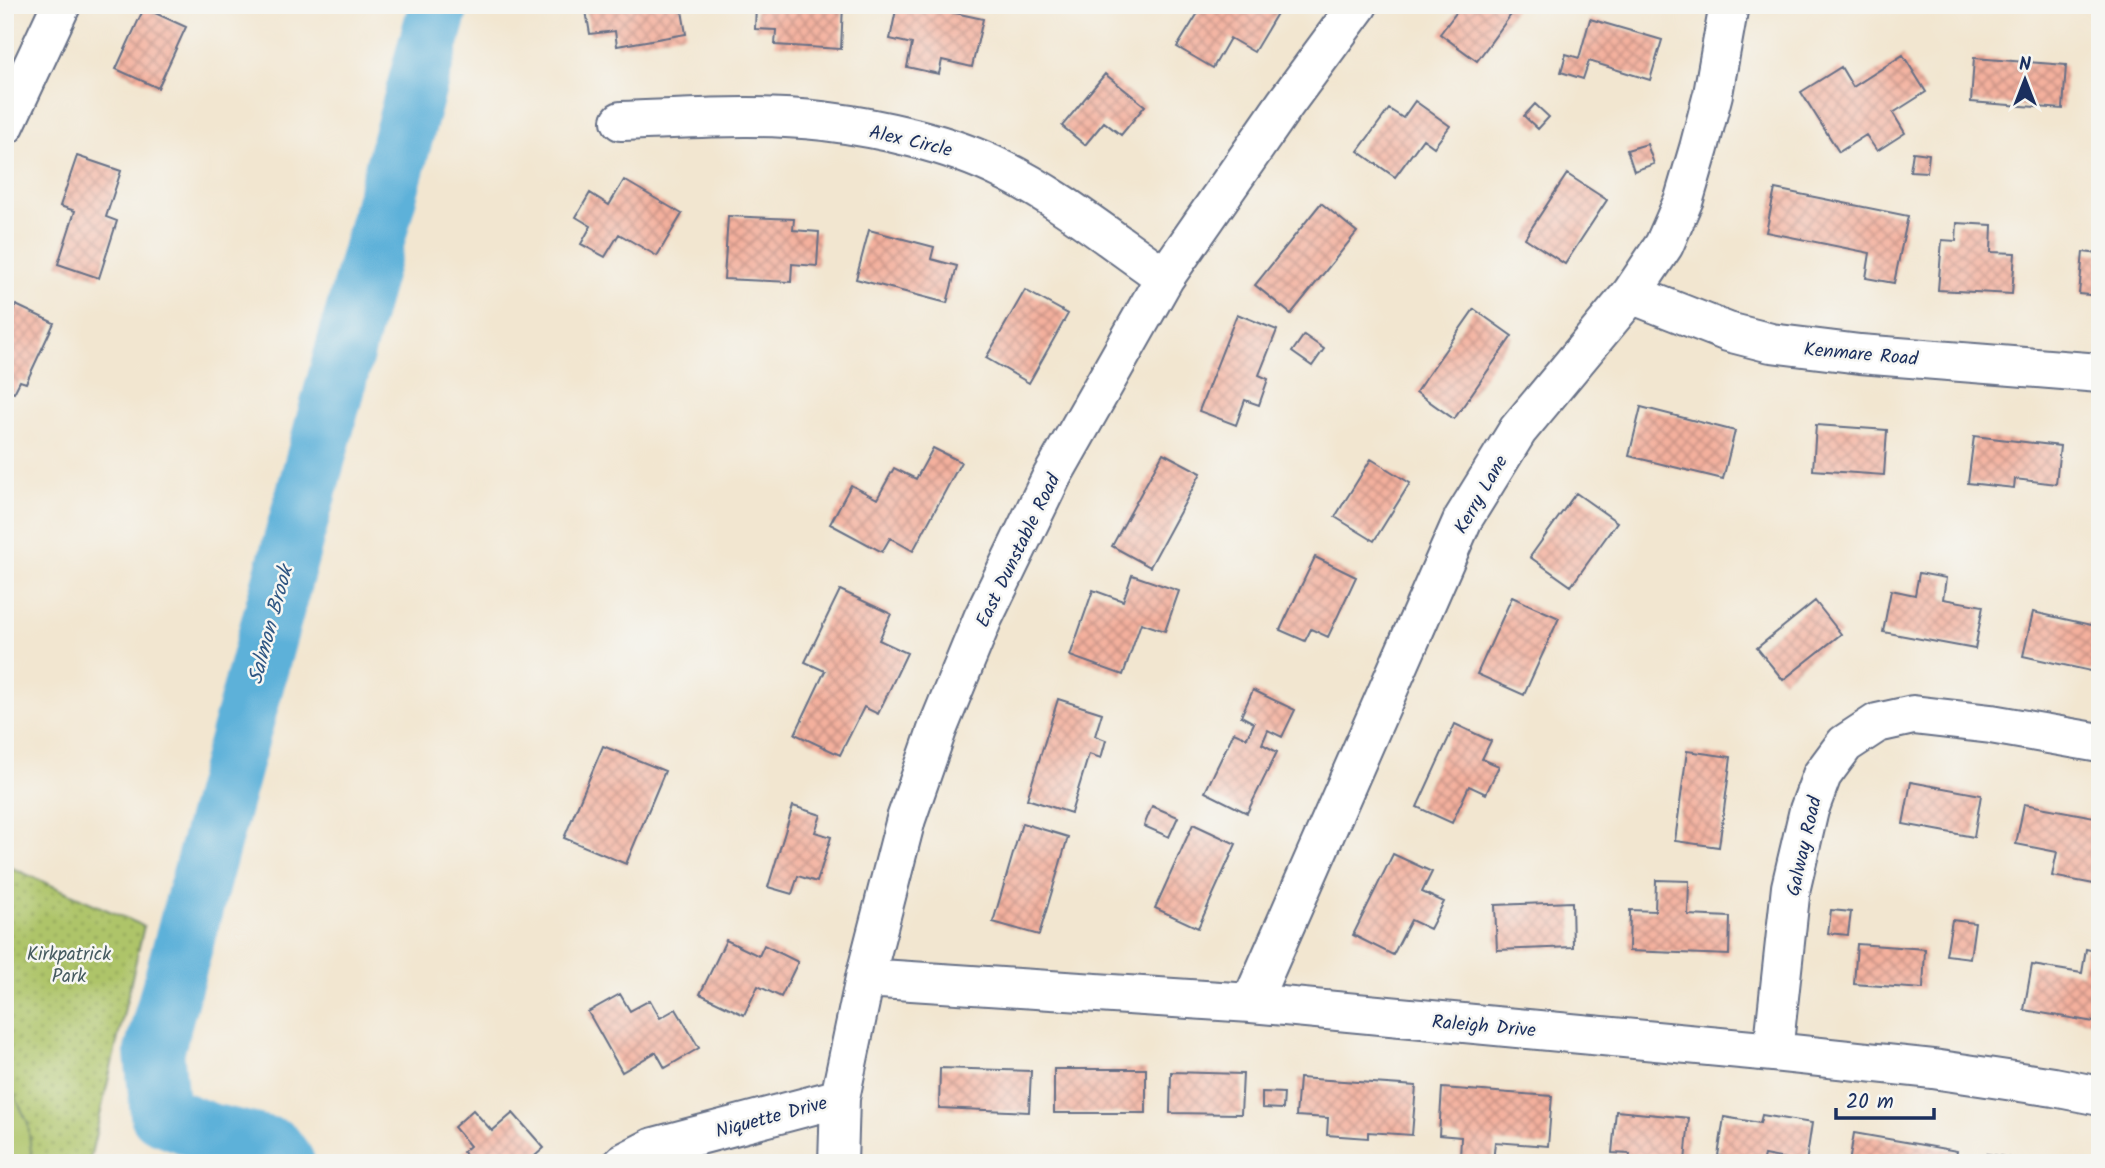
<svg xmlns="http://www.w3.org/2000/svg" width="2105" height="1168" viewBox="0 0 2105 1168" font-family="Kalam,sans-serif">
<defs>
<pattern id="grass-dots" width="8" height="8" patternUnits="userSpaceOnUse" patternTransform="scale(1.75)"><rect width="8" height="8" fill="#aec469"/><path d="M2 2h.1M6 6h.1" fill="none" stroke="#8da05a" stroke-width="1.8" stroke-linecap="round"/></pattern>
<pattern id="building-cross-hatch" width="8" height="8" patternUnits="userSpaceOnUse" patternTransform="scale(1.75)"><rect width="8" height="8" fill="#f4b09d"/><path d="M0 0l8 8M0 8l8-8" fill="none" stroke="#c59083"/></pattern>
</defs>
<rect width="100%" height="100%" fill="#f6f6f2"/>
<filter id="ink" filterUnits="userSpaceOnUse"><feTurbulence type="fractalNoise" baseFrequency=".0143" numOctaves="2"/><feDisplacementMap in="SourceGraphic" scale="14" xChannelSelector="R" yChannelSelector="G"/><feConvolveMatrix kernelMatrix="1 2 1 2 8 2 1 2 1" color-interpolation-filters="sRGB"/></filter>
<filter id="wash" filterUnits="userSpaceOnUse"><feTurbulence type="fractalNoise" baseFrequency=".00686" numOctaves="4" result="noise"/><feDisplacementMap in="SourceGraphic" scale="28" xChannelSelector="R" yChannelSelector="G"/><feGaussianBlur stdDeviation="1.57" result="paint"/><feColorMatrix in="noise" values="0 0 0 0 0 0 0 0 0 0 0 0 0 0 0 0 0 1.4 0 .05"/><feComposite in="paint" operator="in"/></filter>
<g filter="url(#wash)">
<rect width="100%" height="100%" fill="#f2e6d0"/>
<path fill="url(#grass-dots)" stroke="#647a64" stroke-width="2" d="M5,865L144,926L89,1163H5Z"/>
<path fill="#aec469" stroke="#647a64" stroke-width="2" d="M5,1076L28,1123L32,1163H5Z"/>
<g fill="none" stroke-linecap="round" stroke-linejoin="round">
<path stroke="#5db1d9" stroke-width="60" d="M285,1163L274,1148L209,1133L160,1114L154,1052L439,5"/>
</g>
<g id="blocks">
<path fill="url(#building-cross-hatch)" d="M585,5H681L686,34L617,46L615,31L590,34Z
M756,5H843L841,49L775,45L776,30L755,29Z
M897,5H918L983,19L972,67L942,60L939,74L907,67L912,44L890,39Z
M1203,5H1282L1254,52L1230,38L1213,68L1177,47Z
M1462,5H1518L1477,61L1440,34Z
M144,8L186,27L158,88L116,69Z
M1590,19L1662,40L1650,80L1589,61L1583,79L1561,72L1566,54L1579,58Z
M1903,55L1926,92L1893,113L1905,133L1877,151L1866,135L1839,152L1801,92L1841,67L1853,87Z
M1974,58L2066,65L2063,109L1971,102Z
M1105,74L1145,106L1121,135L1104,122L1085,145L1062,126Z
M1415,101L1450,126L1434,147L1423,139L1395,177L1358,151L1389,109L1403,118Z
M1535,104L1549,117L1538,129L1524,116Z
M1647,144L1654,164L1634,171L1627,150Z
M1913,152L1929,154L1927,172L1910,171Z
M77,156L121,171L106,217L117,221L99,278L58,264L75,211L60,206Z
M1567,174L1607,200L1565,264L1525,238Z
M624,180L682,214L657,256L619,234L605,257L581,244L591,226L576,217L590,193L609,205Z
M1775,189L1908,216L1894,283L1866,278L1870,253L1766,232Z
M1321,203L1357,232L1291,314L1255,285Z
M728,216L794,219L793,230L819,232L817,266L792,264L791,282L724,279Z
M1957,223L1992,225L1991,252L2015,253L2012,294L1938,290L1942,240L1956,241Z
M869,230L934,247L931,259L957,266L947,303L856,279Z
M2083,252L2100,254V296L2079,294Z
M1025,290L1068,314L1029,383L986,358Z
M16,305L54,323L26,383L20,381L14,393L5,389V329Z
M1474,309L1512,336L1454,419L1416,392Z
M1237,314L1277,330L1259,375L1268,379L1259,405L1245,400L1236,425L1199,411Z
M1304,335L1324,349L1312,366L1292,352Z
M1641,407L1735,431L1723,479L1629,456Z
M1816,425L1887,430L1884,475L1813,470Z
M1974,436L2060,446L2056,484L2015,479L2014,488L1968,483Z
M933,448L961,462L913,551L890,538L882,552L830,524L851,485L877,499L894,468L916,479Z
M1163,453L1201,473L1150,567L1112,546Z
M1371,459L1410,483L1374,541L1335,517Z
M1576,493L1617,522L1571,586L1530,557Z
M1315,557L1356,577L1328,637L1311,629L1305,641L1280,630Z
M1919,573L1946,578L1943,599L1983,606L1975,649L1883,632L1891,590L1915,595Z
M1132,575L1179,591L1165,631L1141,623L1123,675L1070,656L1093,590L1123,601Z
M840,590L891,614L879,640L907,653L878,714L864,707L840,755L795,734L825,671L805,662Z
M1512,597L1559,618L1524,695L1477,674Z
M1815,601L1841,634L1783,680L1757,648Z
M2033,612L2100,627V673L2023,656Z
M1253,690L1295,710L1282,737L1268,730L1262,744L1277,752L1247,813L1205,792L1234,732L1247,738L1254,723L1241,716Z
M1058,699L1102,713L1095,736L1106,740L1101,758L1089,754L1071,813L1027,799Z
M1455,724L1491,741L1482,759L1499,766L1486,794L1469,786L1452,823L1417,807Z
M603,746L665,771L626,864L564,838Z
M1687,751L1731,757L1719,847L1675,841Z
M1911,782L1981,795L1974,837L1903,824Z
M2024,804L2100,818L2099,885L2052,876L2057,852L2016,844Z
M793,806L821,815L815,832L831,837L817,882L798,876L792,894L768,887Z
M1152,806L1178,817L1169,837L1144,826Z
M1022,823L1068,837L1039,935L993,922Z
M1193,824L1236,844L1198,928L1155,908Z
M1393,854L1432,872L1422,892L1444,902L1430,929L1411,920L1393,955L1353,935Z
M1656,880L1689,881L1688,915L1730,917L1729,955L1629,951L1630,910L1655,911Z
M1572,902L1573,947L1497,950L1495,905Z
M1831,910L1851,912L1848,935L1828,933Z
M1952,920L1975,923L1970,958L1946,955Z
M726,940L759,956L764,945L798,962L781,997L758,986L744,1015L700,994Z
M1857,944L1925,949L1923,989L1854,984Z
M2086,949L2100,952V1023L2024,1010L2032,965L2082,973Z
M620,994L630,1011L650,1000L660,1018L676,1009L699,1048L665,1068L656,1052L622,1072L588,1012Z
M940,1068L1031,1071L1029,1112L939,1108Z
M1054,1069H1146V1113H1054Z
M1171,1072L1243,1074L1241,1114L1170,1113Z
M1299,1078L1416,1086L1412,1135L1368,1132V1138L1327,1135L1328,1118L1296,1116Z
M1442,1088L1552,1096L1548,1146L1495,1142L1493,1163L1460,1160L1461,1137L1439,1135Z
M1262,1092L1284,1093L1283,1109L1262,1108Z
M473,1110L492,1131L513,1113L544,1148L527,1163H473L463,1152L470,1146L454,1127Z
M1616,1111L1689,1118L1685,1162L1659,1159V1163H1629L1630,1154L1612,1153Z
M1762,1115L1812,1123L1806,1163L1764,1155L1762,1163L1718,1156L1724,1117L1760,1123Z
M1854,1133L1957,1151L1955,1163H1849Z
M1987,1154L2027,1161V1163H1985Z"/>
</g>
</g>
<g filter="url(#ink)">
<use href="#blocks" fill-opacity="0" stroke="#666f86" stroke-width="2"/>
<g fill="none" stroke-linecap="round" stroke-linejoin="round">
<defs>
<path id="minor" d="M621,121C688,119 756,113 823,121C880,128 949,143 1001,169C1056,195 1114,242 1165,277
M5,125L61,5
M1631,294L1728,332L1771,343L1860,354L2100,373
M865,978L1251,1003L1773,1052L1933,1069L2054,1087L2100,1096
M1251,1003L1463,519L1518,430L1631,294L1664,245L1684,199L1699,148L1713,94L1729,5
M1773,1052L1791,887L1809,810L1822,775L1845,744L1877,723L1913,715L1991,724L2100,743
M623,1163L654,1147L840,1098
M838,1163L840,1098L865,978L906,819L937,730L983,618L1051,478L1165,277L1285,104L1358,5"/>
</defs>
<use href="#minor" stroke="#666f86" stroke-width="42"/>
<use href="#minor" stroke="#fff" stroke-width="38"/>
</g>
</g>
<g text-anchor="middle" stroke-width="5" stroke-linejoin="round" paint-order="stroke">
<g font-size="19" fill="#1b2f5e" stroke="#f6f6f2">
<text transform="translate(911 140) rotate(13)" y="7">Alex Circle</text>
<text transform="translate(1861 353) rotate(5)" y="7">Kenmare Road</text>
<text transform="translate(1480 494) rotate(-60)" y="7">Kerry Lane</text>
<text transform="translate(1017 550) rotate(-64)" y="7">East Dunstable Road</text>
<text transform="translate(1803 846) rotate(-77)" y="7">Galway Road</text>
<text transform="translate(1484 1025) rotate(5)" y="7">Raleigh Drive</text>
<text transform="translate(771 1116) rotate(-15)" y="7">Niquette Drive</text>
</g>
<g font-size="19" fill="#475c61" stroke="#f6f6f2">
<text x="69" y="960">Kirkpatrick<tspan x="69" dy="22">Park</tspan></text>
</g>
<g font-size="21" font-style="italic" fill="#2f5683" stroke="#f6f6f2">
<text transform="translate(270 625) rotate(-75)" y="7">Salmon Brook</text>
</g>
</g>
<rect width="2105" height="1168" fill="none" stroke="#f6f6f2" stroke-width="28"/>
<g transform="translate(2025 80)" stroke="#f6f6f2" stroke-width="5" paint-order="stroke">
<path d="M0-5L12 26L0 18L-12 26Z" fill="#1b2f5e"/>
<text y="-10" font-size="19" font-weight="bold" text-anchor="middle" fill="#1b2f5e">N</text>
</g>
<path d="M1836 1108v10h98v-10" fill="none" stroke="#1b2f5e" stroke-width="3.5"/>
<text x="1846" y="1108" font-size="21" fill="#1b2f5e" stroke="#f6f6f2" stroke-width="5" paint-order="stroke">20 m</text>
</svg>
